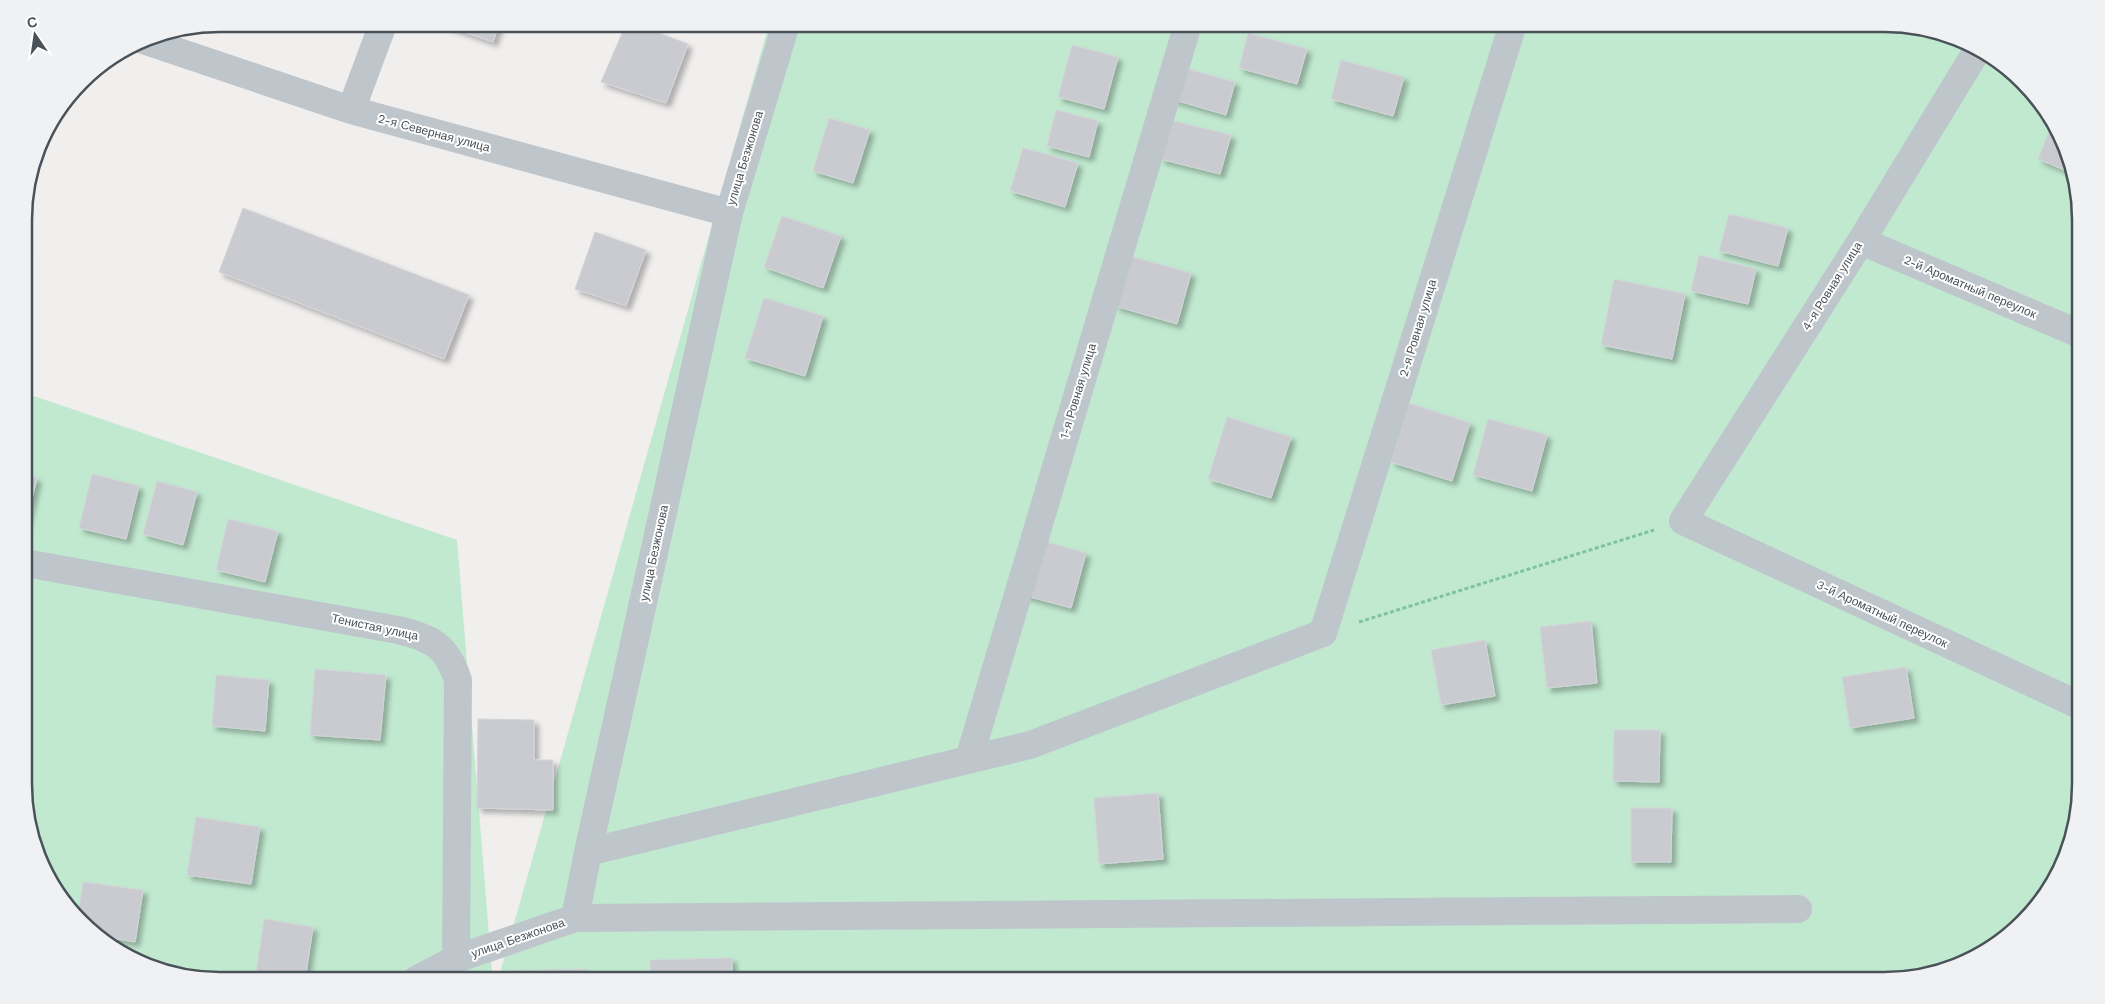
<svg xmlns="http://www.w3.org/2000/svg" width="2105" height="1004" viewBox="0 0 2105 1004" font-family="'Work Sans',sans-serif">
<defs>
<filter id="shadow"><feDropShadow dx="4.5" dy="4.5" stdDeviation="2.5" flood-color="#0004"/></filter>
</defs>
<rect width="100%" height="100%" fill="#f1eeee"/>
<path fill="#c1e9d0" d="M769,24H1885L1971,44L2041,101L2066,145L2080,195L2081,784L2061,870L2033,913L1994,947L1948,970L1897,980H498Z
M25,393L457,540L492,972L481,980H220L134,960L64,903L39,859L25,810Z"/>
<path fill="#c9cbd0" stroke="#d3d5d9" filter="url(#shadow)" d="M441,24H499L493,42Z
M626,24H635L688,44L666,103L601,82Z
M1248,33L1307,49L1297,84L1239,68Z
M1072,45L1118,57L1104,109L1058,97Z
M1341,60L1404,77L1393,116L1331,99Z
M1177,66L1235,82L1226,115L1168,98Z
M1056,110L1098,121L1089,157L1047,146Z
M829,118L870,130L853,183L813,171Z
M1170,120L1231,135L1220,174L1160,159Z
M2053,122L2066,145L2074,174L2038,159Z
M1023,148L1078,163L1065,207L1010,191Z
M243,208L469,295L444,359L219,272Z
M1729,214L1788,228L1778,266L1719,251Z
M782,216L841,236L823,288L764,267Z
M595,232L646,250L626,306L575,289Z
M1699,255L1756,269L1748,304L1691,291Z
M1129,256L1191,273L1177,324L1115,306Z
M1614,279L1685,294L1672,359L1601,345Z
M764,298L823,316L805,376L745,358Z
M1409,403L1470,423L1452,481L1391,462Z
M1227,417L1291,437L1271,498L1208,479Z
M1488,419L1547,435L1532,491L1473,475Z
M92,474L139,486L126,539L79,528Z
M25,475L37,478L25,527Z
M157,481L197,492L183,545L143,534Z
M228,519L278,531L265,582L216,570Z
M1039,540L1086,553L1071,608L1023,595Z
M1591,621L1597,683L1547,688L1540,627Z
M1485,640L1495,696L1441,705L1431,650Z
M1906,667L1914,718L1850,728L1842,677Z
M315,669L386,675L380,740L310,735Z
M216,675L269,680L265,731L212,726Z
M478,719L534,720V760H553V810L477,808Z
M1614,730H1660L1659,782L1613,781Z
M1158,793L1163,859L1099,864L1094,798Z
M1631,808H1672L1671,862H1631Z
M196,817L260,827L251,884L187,875Z
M83,882L143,890L135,942L106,937L78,915Z
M264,919L313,927L305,980L256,973Z
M732,958V980H650V960Z
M586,969L587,980H515L514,971Z"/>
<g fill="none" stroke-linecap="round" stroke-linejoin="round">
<path stroke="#7ec39f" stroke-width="3" stroke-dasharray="4 2.5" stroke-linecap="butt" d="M1359,622L1654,530"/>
<path stroke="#bec6cc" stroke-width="28" d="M143,40L351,110L729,213
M1978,49L1861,241L1683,521L2081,706
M351,110L383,24
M1861,241L2080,334
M25,563L398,630C432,638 447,646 458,680L456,959
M969,759L1188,24
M588,852L1030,745L1323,633L1513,24
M575,918L1798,909
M416,980L456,959L575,918L588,852L729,213L786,24"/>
</g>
<g text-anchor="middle" stroke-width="4" stroke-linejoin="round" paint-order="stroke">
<g font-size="12" fill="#495259" stroke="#fff">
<text transform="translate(434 133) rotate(15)" y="4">2-я Северная улица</text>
<text transform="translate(745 158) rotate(-73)" y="4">улица Безжонова</text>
<text transform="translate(1832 286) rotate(-58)" y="4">4-я Ровная улица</text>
<text transform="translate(1970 287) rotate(23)" y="4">2-й Ароматный переулок</text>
<text transform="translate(1418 328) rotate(-73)" y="4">2-я Ровная улица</text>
<text transform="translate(1078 391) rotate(-73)" y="4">1-я Ровная улица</text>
<text transform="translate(654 553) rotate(-78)" y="4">улица Безжонова</text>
<text transform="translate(1882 614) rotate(25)" y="4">3-й Ароматный переулок</text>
<text transform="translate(375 627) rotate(12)" y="4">Тенистая улица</text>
<text transform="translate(518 938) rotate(-19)" y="4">улица Безжонова</text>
</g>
</g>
<path d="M0 0H2105V1004H0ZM220 32H1884A188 188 0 0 1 2072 220V784A188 188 0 0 1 1884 972H220A188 188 0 0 1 32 784V220A188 188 0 0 1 220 32Z" fill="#f0f1f2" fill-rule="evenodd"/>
<path fill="none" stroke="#495259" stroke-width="2.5" d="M220 32H1884A188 188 0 0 1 2072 220V784A188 188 0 0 1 1884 972H220A188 188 0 0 1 32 784V220A188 188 0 0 1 220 32Z"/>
<g transform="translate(35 35) rotate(347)" stroke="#ffffff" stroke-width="4" paint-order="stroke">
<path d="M0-4L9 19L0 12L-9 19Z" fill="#495259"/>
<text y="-8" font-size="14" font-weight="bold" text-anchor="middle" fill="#495259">С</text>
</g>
</svg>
